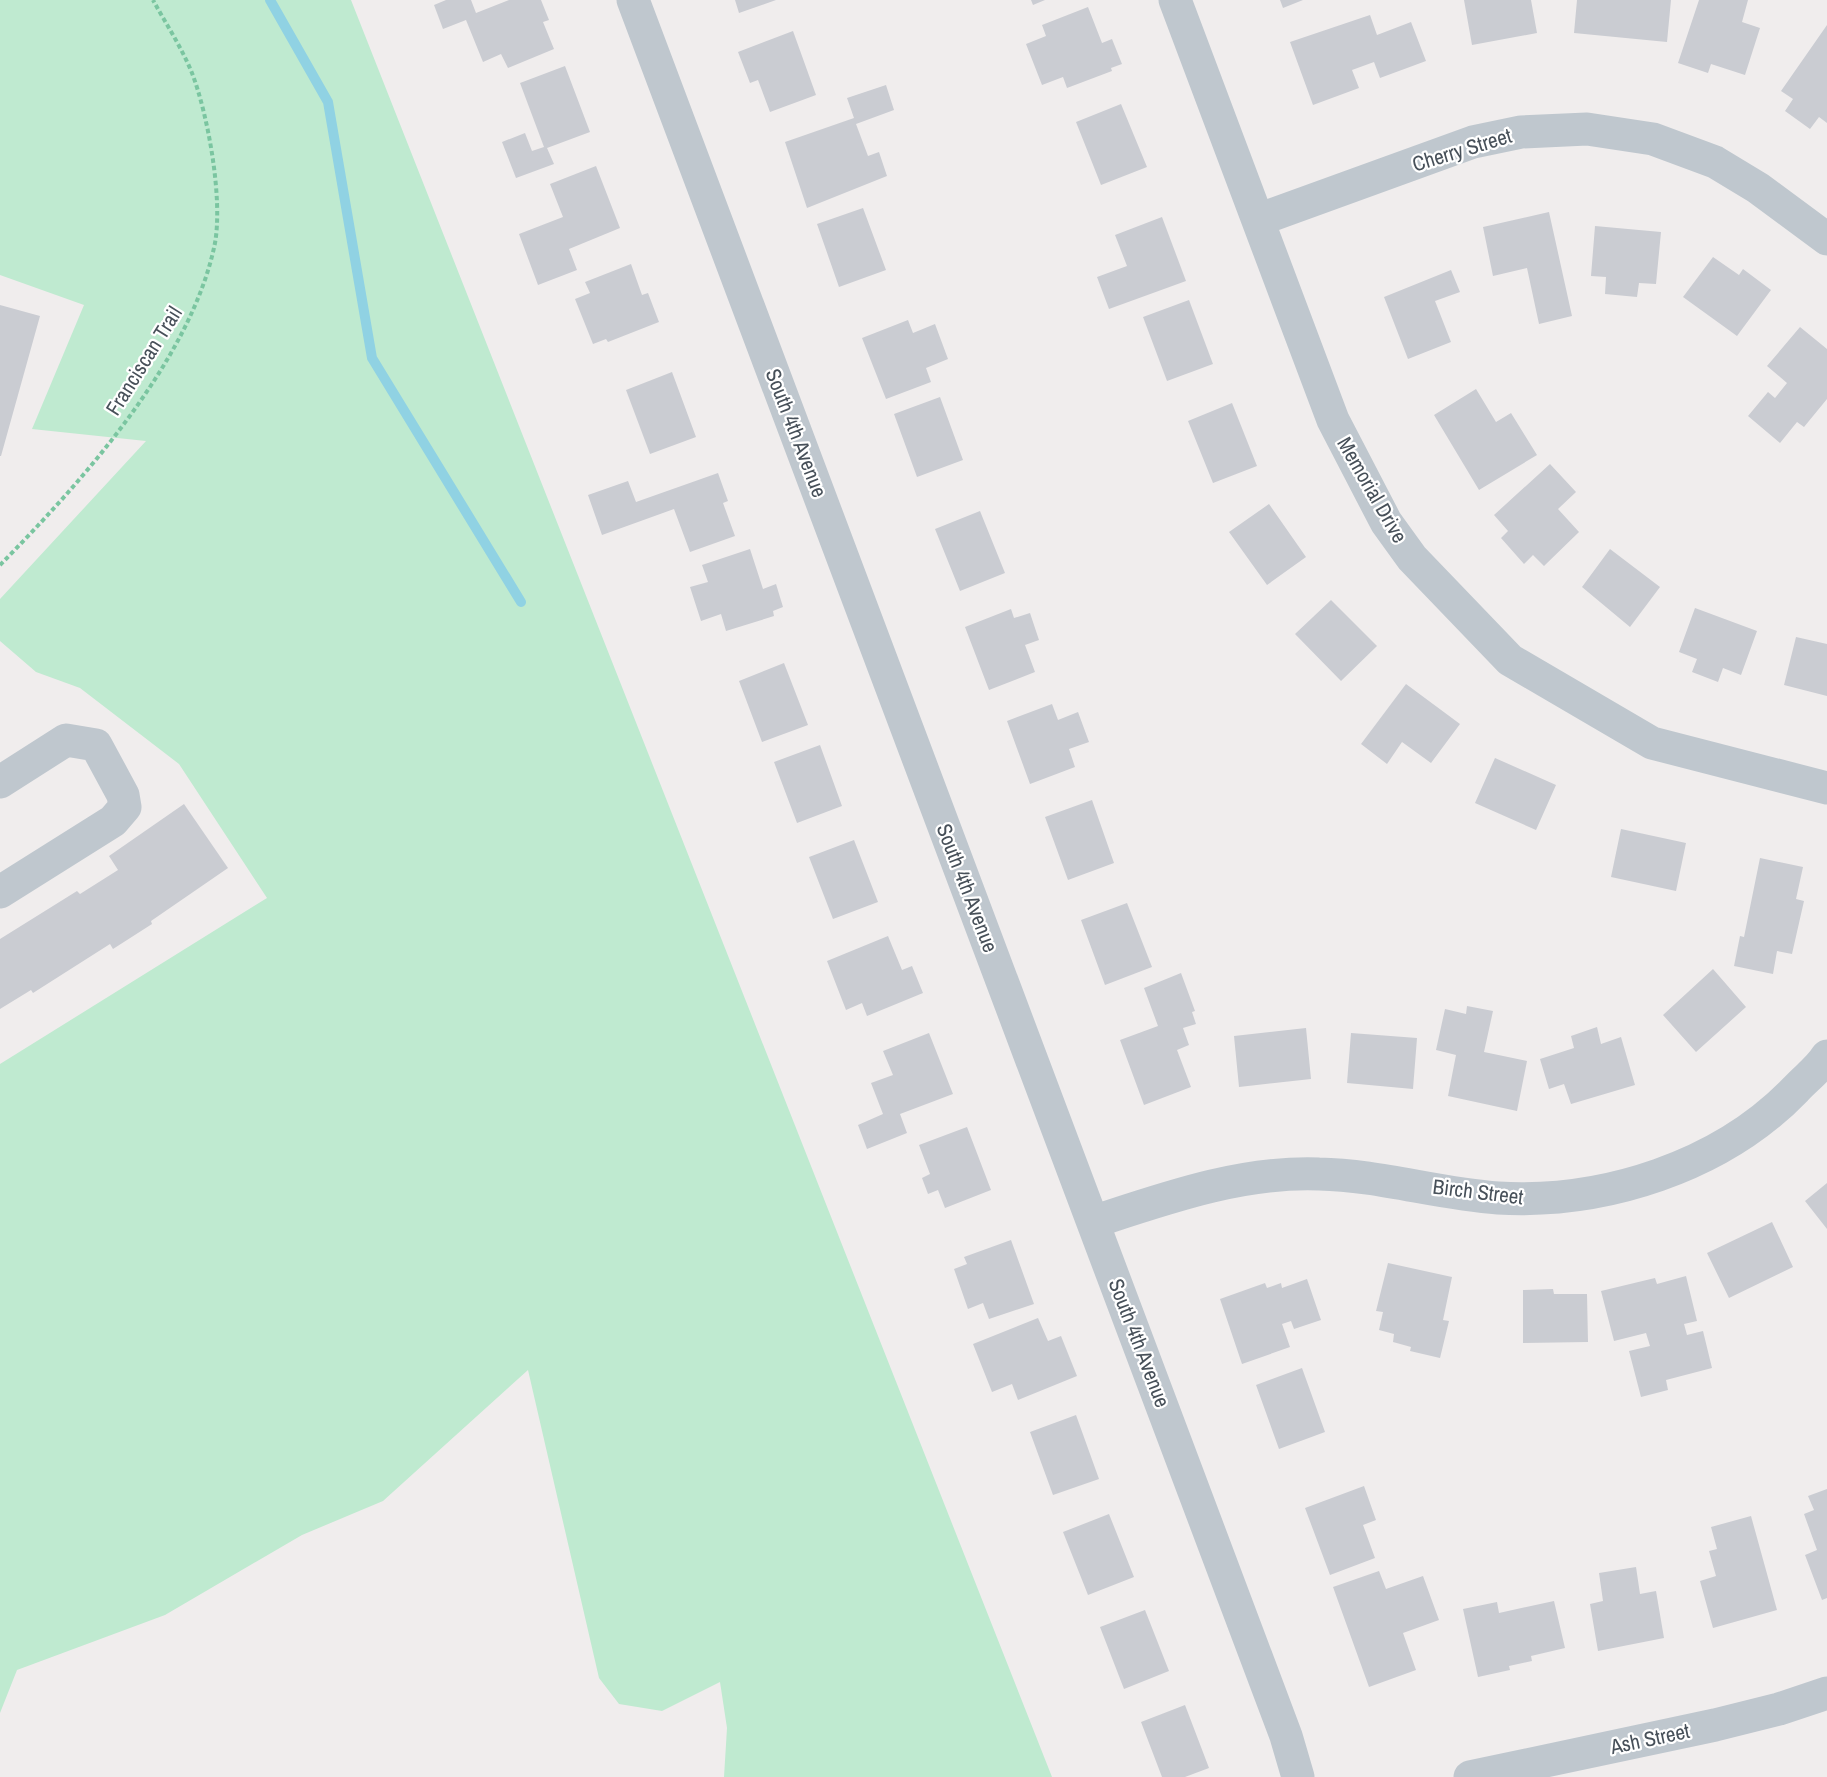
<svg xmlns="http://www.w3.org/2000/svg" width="1827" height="1777" viewBox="0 0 1827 1777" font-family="'Archivo Narrow',sans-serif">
<rect width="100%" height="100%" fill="#f0eded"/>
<path fill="#bfead0" d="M0,0H351L1052,1777H724L727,1728L720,1682L662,1711L619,1704L599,1678L528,1370L383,1501L302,1535L165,1615L17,1670L0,1713V1064L267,898L179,764L80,688L36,672L0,641V599L146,441L32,429L84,305L0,275Z"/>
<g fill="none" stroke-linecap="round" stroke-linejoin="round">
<path stroke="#90d2e3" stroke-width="10" d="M270,0L328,102L372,358L521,602"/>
</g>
<path fill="#caccd2" d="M446,0H471L476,13L509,0H541L549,20L543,22L554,49L508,68L501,54L483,62L466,20L443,29L434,5Z
M735,0H776L739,13Z
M1031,0H1045L1033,5Z
M1280,0H1303L1283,8Z
M1464,0H1531L1537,33L1472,45Z
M1577,0H1671L1667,42L1574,33Z
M1699,0H1748L1742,22L1760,28L1745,75L1711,64L1708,73L1678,63Z
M1088,7L1102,43L1112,39L1122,64L1111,68L1112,71L1067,88L1063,77L1042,85L1026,44L1046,36L1042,25Z
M1370,15L1377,35L1411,22L1426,61L1380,78L1374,62L1352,70L1359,88L1313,105L1290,42Z
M1827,25V123L1819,117L1810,129L1785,111L1793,99L1781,91Z
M793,31L816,95L770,112L758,80L750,83L738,52Z
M565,66L590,132L547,148L554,164L516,178L502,142L525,133L532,151L544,147L520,83Z
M886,85L894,110L856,124L868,156L879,152L887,176L807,208L785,142L854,118L847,98Z
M1121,104L1147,167L1101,185L1076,122Z
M596,166L620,228L569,249L577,270L538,285L519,234L563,217L550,184Z
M863,208L886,270L839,287L817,224Z
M1549,212L1572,316L1539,324L1527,268L1493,276L1483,227Z
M1162,217L1186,281L1109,309L1097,277L1127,266L1115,235Z
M1595,226L1661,232L1656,284L1639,283L1637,297L1605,294L1606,277L1591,276Z
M1713,257L1739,275L1743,269L1771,290L1737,336L1683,297Z
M631,264L642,295L648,293L659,322L608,342L606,339L593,344L575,299L590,293L585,282Z
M1451,270L1460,292L1435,301L1451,342L1408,359L1384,297Z
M1189,300L1213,364L1167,381L1143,317Z
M0,305L40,316L1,456H0Z
M908,320L913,333L935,324L948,359L926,368L931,382L886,399L862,338Z
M1800,327L1827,349V399L1804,427L1797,422L1780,443L1748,416L1768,392L1775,398L1787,383L1767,366Z
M672,372L696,437L650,454L626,390Z
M1476,389L1496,422L1511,413L1537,455L1479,490L1434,415Z
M940,397L963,460L917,477L894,414Z
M1232,403L1257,466L1213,483L1188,421Z
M1550,464L1576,492L1558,509L1579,532L1544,566L1533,555L1524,564L1501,538L1508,531L1494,515Z
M718,473L728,501L723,503L735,536L690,552L674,509L602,535L588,495L628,481L636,502Z
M1269,504L1306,557L1267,585L1229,532Z
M980,511L1005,573L960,591L935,529Z
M750,549L763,589L776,584L783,607L773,611L774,616L726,631L721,614L701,621L690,587L708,582L702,565Z
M1610,549L1660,587L1630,627L1582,587Z
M1331,600L1377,646L1341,681L1295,634Z
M1695,608L1757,631L1741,675L1723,668L1718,682L1692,672L1697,659L1679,652Z
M1011,609L1014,618L1030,613L1039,640L1025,645L1035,672L989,690L965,627Z
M1796,637L1827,644V696L1784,685Z
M784,663L808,725L762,742L739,681Z
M1406,684L1460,724L1431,763L1402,742L1387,764L1361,744Z
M1052,704L1058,720L1078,712L1089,742L1069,749L1075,767L1030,784L1007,721Z
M820,745L842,806L797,823L774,762Z
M1495,758L1556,785L1536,830L1475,803Z
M1092,800L1114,863L1068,880L1045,817Z
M184,804L228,868L151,921L152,924L113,949L110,944L33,993L31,990L0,1009V939L77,891L80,894L118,870L109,856Z
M1621,829L1686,843L1676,891L1611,877Z
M854,840L878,902L833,919L809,857Z
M1760,858L1803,867L1796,899L1804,901L1792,954L1777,951L1773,974L1734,966L1740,936L1744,937Z
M1127,903L1152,967L1105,985L1081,920Z
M888,936L902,970L912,966L923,993L867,1016L862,1003L846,1010L827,961Z
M1713,969L1746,1007L1696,1052L1663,1015Z
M1181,973L1195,1011L1192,1012L1196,1024L1183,1028L1189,1045L1177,1050L1191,1087L1144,1105L1120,1040L1158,1026L1144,988Z
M1467,1006L1493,1011L1484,1052L1527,1061L1517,1111L1448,1096L1456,1055L1436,1050L1445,1009L1466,1014Z
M1597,1027L1601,1044L1621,1037L1635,1085L1571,1104L1564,1084L1549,1089L1540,1059L1574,1048L1571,1036Z
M1306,1028L1311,1079L1239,1087L1234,1036Z
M929,1033L953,1094L900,1114L907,1133L867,1149L858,1125L883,1114L871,1083L893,1075L883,1051Z
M1351,1033L1417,1038L1413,1089L1347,1083Z
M967,1127L991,1190L945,1208L938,1190L928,1194L922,1178L930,1174L919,1145Z
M1827,1183V1229L1805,1201Z
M1772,1222L1793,1267L1729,1298L1707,1253Z
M1011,1240L1034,1304L989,1319L983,1303L968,1309L954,1269L967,1264L964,1257Z
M1388,1263L1452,1277L1443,1320L1449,1321L1440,1358L1410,1351L1411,1347L1393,1342L1394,1334L1379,1330L1383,1312L1376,1311Z
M1686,1276L1697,1321L1684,1324L1687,1335L1703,1331L1712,1368L1666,1380L1668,1390L1641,1397L1629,1351L1650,1346L1646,1333L1614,1341L1601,1291L1655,1278L1657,1284Z
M1307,1279L1321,1320L1294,1329L1291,1321L1282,1324L1290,1347L1242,1364L1220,1299L1265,1283L1267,1288L1281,1283L1282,1288Z
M1553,1289L1554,1294H1587L1588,1342L1523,1343V1290Z
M1038,1318L1048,1341L1061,1336L1077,1376L1018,1400L1012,1384L992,1392L973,1344Z
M1302,1368L1325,1432L1279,1449L1256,1385Z
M1076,1415L1099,1479L1053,1495L1030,1432Z
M1364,1486L1376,1520L1363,1525L1375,1558L1330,1575L1305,1508Z
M1827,1489V1598L1822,1600L1805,1555L1817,1550L1804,1514L1814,1510L1808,1496Z
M1109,1514L1134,1577L1088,1595L1063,1532Z
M1751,1516L1777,1610L1713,1628L1700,1581L1716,1576L1709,1551L1717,1549L1711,1527Z
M1636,1567L1640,1594L1656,1591L1664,1638L1598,1651L1590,1604L1603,1601L1599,1573Z
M1379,1571L1386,1589L1423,1576L1439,1620L1403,1633L1416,1670L1369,1687L1333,1587Z
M1554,1601L1565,1648L1531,1656L1532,1661L1509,1666L1510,1670L1478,1677L1463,1609L1497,1602L1499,1613Z
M1145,1610L1169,1671L1124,1689L1100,1627Z
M1185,1705L1209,1768L1185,1777H1162L1141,1722Z"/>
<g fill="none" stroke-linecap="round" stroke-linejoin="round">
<path stroke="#7ac5a0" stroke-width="4" stroke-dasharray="4.5 3" stroke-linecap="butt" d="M0,565C81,483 192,359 215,243C223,198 208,115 192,73C182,48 166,24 153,0"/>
<path stroke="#bfc7ce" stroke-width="33" d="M633,0L1286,1736L1298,1777
M1175,0L1333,420L1386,522L1412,558L1510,660L1652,743L1827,788
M1258,220L1473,142L1521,132L1587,129L1653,139L1715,162L1758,188L1827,239
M0,782L66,740L96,745L123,795L125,807L113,821L0,892
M1093,1222C1166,1198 1242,1171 1319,1174C1379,1175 1438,1194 1498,1198C1604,1204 1721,1167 1796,1089C1806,1078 1819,1069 1827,1056
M1470,1777L1715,1725L1779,1709L1827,1693"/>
</g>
<g text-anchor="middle" stroke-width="4.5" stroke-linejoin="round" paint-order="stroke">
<g font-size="21" fill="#475059" stroke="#fff">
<text transform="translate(1462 150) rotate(-17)" y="7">Cherry Street</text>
<text transform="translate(144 361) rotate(-58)" y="7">Franciscan Trail</text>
<text transform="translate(796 433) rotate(69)" y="7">South 4th Avenue</text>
<text transform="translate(1372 490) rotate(60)" y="7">Memorial Drive</text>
<text transform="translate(967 888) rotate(69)" y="7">South 4th Avenue</text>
<text transform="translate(1478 1192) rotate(7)" y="7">Birch Street</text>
<text transform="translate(1139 1343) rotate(69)" y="7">South 4th Avenue</text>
<text transform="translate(1650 1739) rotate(-12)" y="7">Ash Street</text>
</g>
</g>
</svg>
